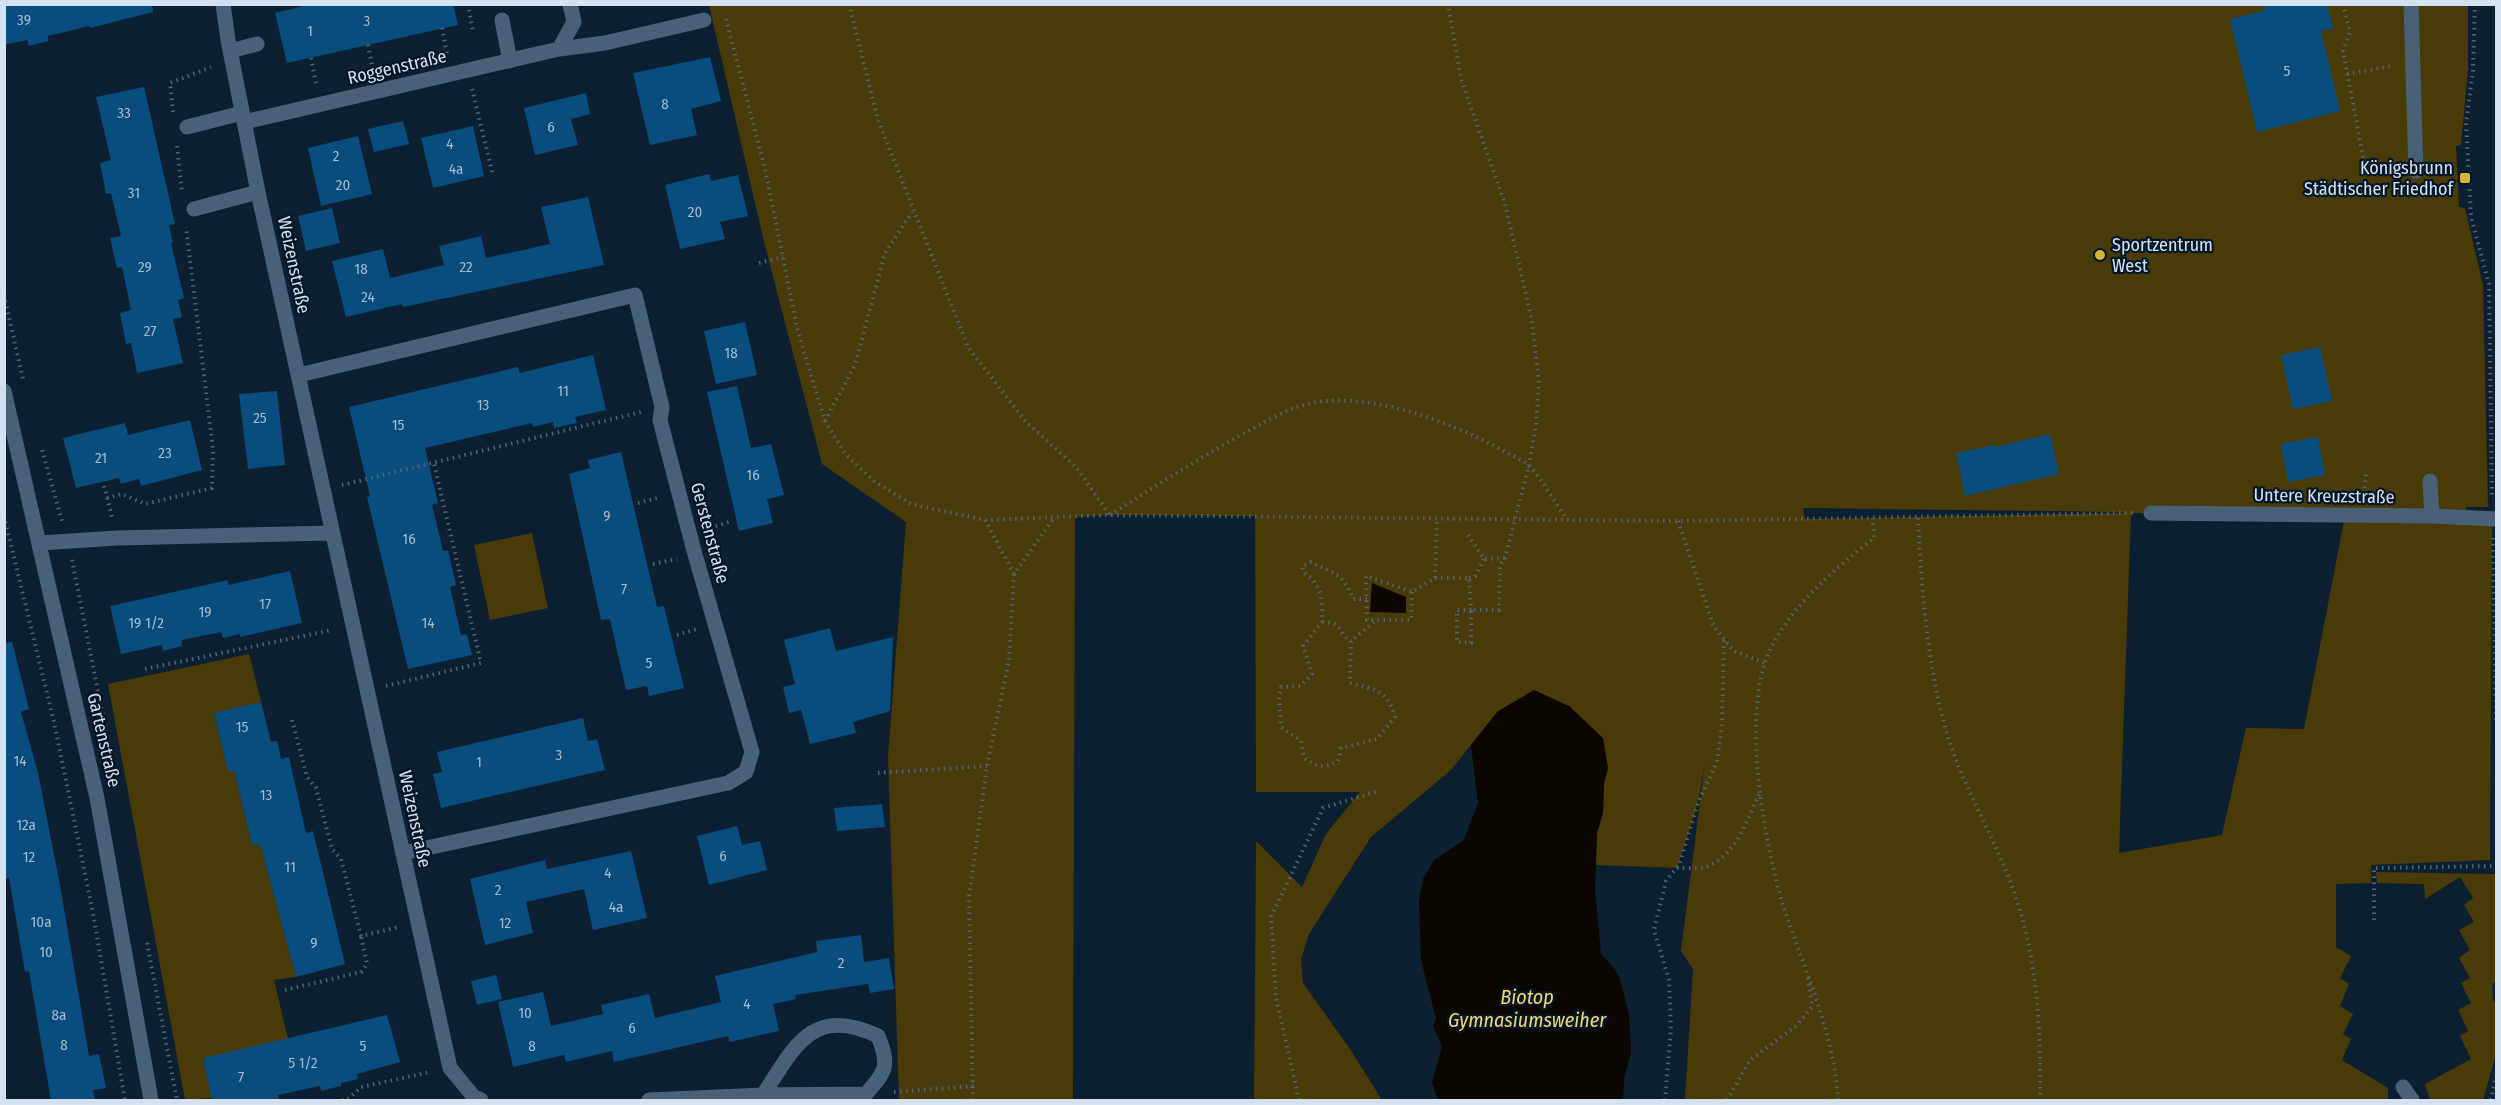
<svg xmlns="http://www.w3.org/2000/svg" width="2501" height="1105" viewBox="0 0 2501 1105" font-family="'Fira Sans Condensed',sans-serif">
<rect width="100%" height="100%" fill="#0c2032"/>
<path fill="#483b07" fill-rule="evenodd" d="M709,5H2468V70L2461,145L2456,146L2459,207L2465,208L2483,285L2488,507H2466L2467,518L2492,519L2490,860L2371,865V883L2336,884V947L2351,956L2340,978L2349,984L2340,1006L2353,1014L2343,1034L2351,1039L2342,1060L2388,1088V1100H1685L1693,969L1681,951L1705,762L1698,803L1677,868L1596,865L1597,833L1603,813L1604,783L1608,768L1498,711L1451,770L1371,837L1309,934L1301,959L1303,983L1350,1049L1382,1100H1254L1256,841L1302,887L1326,834L1360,792H1256L1255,516L1109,515L1075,517L1073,1100H899L888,757L906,522L822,464L765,246ZM1803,508L2123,512V513L1805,519ZM2131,513L2345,516L2304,729L2246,728L2222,835L2119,853Z
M532,533L548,608L490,620L474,545Z
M249,654L261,702L214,714L228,771L234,770L252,845L260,844L296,977L274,980L288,1039L203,1059L212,1098L185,1100L108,684Z
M2376,872L2496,874V982L2492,984L2493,1000L2496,1003V1054L2483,1100H2430L2425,1084L2471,1059L2460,1036L2468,1031L2458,1010L2471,1003L2461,983L2470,978L2459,958L2470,950L2459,930L2474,922L2464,905L2473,898L2460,877L2425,899L2424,884L2377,883Z"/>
<path fill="#0b0600" d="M1372,583L1406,597V613L1370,612Z
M1534,690L1569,706L1603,738L1608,768L1604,783L1603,813L1597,833L1595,890L1601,954L1614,968L1620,979L1629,1014L1631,1052L1624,1079L1623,1100H1438L1432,1083L1442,1047L1433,1026L1436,1019L1421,960L1419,901L1423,879L1434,860L1464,840L1478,803L1471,745L1498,711Z"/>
<path fill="#084d7e" d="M4,4H152L153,12L90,28L89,26L48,36V41L29,46L27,40L4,45Z
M311,4H453L458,25L287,63L275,13Z
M2262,4H2327L2333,28L2321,31L2340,111L2257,132L2230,19L2264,11Z
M710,57L721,101L691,109L697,135L650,145L633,73Z
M144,87L175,224L169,225L173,243H171L184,298L178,300L182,317L173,319L183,363L137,373L131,343L126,344L120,313L131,310L122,267L117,268L110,238L121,236L111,193L106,194L100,163L111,160L96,97Z
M586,93L590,114L571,119L578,145L535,155L524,108Z
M403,121L409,144L374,152L368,129Z
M473,126L484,176L433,188L421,138Z
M358,136L372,194L321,206L308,148Z
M709,174L711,181L738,175L748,216L720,222L725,239L680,249L665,185Z
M588,197L604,265L403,307L402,304L346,317L332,261L383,249L390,278L444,265L439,246L481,236L486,258L550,244L541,207Z
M332,208L340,243L306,251L298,216Z
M745,322L757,375L716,384L704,331Z
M2320,347L2332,401L2293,409L2281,355Z
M593,355L606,410L575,417L577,423L554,428L553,422L533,427L532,423L425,448L438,503L432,505L443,551L448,550L456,585L450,587L461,635L467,634L472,655L408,669L367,497L370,496L349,407L518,367L520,373Z
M737,386L751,448L771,444L784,495L767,499L773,523L739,531L707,392Z
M277,391L285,465L248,469L239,394Z
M190,420L202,470L141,486L139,479L121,484L119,478L76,488L63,438L125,423L128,435Z
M2050,434L2059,474L1965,496L1956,453L1995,445L1996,447Z
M2318,437L2325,475L2288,482L2281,444Z
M621,452L657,607L664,606L684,688L649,696L647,686L626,690L610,619L601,620L569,474L590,468L588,460Z
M290,571L302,623L240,637V634L223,638L221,632L182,640V646L163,651L162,645L121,654L110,606L228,580V585Z
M830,628L836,651L893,637L890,711L853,722L856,733L810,744L801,710L789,713L783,687L795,684L784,640Z
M12,642L29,709L21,712L38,773L60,885L89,1056L99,1054L106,1088L93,1090L95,1101H51L29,971L25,972L9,878L4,879V643Z
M261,702L271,742L277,741L281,759L289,757L306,833L313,831L345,964L296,977L260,844L252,845L234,770L228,772L214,713Z
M583,718L588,741L597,739L605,770L441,808L433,774L442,772L437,752Z
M882,804L885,827L837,831L834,808Z
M737,826L742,845L760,841L767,870L709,885L697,836Z
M631,851L647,918L593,930L584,889L526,902L533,933L485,945L470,879L545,860L547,869Z
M861,935L864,962L889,958L894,989L870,993L868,984L795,995L796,999L773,1004L779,1031L730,1042L728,1036L614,1062L612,1051L566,1062L564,1055L513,1067L498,1002L543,992L551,1026L603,1014L601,1005L649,994L655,1018L721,1002L715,976L817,952L816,941Z
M496,975L502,999L477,1005L471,981Z
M387,1015L400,1062L357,1074L358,1079L341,1083V1086L321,1091L320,1086L278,1095L280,1101H212L203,1058Z"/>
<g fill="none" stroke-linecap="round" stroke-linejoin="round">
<path stroke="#526373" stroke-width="4" stroke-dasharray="1.5 4.5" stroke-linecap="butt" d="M468,4L473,32
M849,4L878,120L968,347L1026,422L1076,467L1109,514
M2343,4L2350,32L2343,51L2366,172
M2475,4L2473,70L2466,123L2471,217L2489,284L2492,498
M726,19L765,169L798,332L825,421L846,455L874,481L911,504L985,520L1109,515L1678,521L2133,513
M442,28L447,54
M368,45L373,71
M311,58L316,83
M2347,74L2391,66
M472,89L493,175
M173,112L170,83L211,67
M177,146L182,192
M759,263L783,257
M4,295L23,379
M825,421L855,365L885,253L912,212
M42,450L62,521
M342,485L641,412
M104,486L112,517
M2364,494L2366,471
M107,498L122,494L145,504L212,488L213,449L186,227
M638,503L661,497
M1110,515C1152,488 1195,461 1239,436C1259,425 1279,413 1300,406C1359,387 1450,421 1502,450C1510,455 1522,459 1529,466C1543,480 1554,502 1566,518
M4,516L54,722L93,913L125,1100
M1918,518C1922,593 1927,671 1950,743C1965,788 1989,829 2007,873C2037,948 2041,1020 2040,1100
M985,520L1014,574L1053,519
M1678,521L1714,627L1734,651L1765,663
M710,528L729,522
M1468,535L1484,559L1505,558
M2493,538L2496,720
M72,560L106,732
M653,564L677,559
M1435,578H1469L1471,610H1457V642L1471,643V610H1499L1500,565L1505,558L1529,465L1536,425L1539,384L1532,321L1505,204L1461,79L1448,4
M1469,578L1475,576L1484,559
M1412,592L1411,620H1367L1366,576L1412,592L1435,578L1437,518
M1367,599H1353C1343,572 1333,574 1311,562L1302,566L1304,573C1322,583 1323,603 1322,622L1303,646L1312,674L1301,686L1281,687L1279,700L1281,727L1301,741L1304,758C1317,767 1324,769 1338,761L1341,748L1377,739L1395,717C1387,690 1377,690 1350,683L1351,641L1375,621
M1322,622C1345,623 1336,632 1351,641
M677,635L697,629
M145,669L332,630
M386,686L481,663L434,464
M292,720L307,777L316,788L332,849L341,859L361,936L399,927
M878,773L987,766
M1677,868C1686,868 1698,869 1706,867C1736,856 1747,820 1759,794
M2374,920V868L2496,866
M147,943L177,1100
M285,990L361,972L367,964L361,936
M894,1092L974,1086
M342,1100L348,1099L361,1087L431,1072
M973,1100L969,897L987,766L1009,659L1014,574
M1299,1100L1276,998L1271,917L1323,808L1378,791
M1665,1100L1671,1029L1669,980L1654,930L1666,881L1679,865L1698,803L1717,762L1722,724L1724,639
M1727,1100L1750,1060L1796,1026L1812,1007L1808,977
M1838,1100C1834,1031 1804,970 1783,905C1764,842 1744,726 1765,663C1781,614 1834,569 1874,538L1873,518
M2491,1100L2496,1076"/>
<path stroke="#496177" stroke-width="15" d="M223,4L228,40L258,192L450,1068L474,1097L481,1100
M2411,4L2416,171
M502,20L510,61
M559,49L605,43L704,20
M230,51L257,44
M244,122L559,49L574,22L570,4
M187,127L242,113
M194,209L258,192
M299,375L635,295L662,407L660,420L694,551L752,752L746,772L728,783L403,853
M4,391L97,798L151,1100
M2430,481L2432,516
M2151,513L2432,516L2496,519
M40,543L117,538L332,533
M2403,1087L2412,1100
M649,1100L763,1095L866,1094C886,1071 890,1066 878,1036C812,1005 795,1046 763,1095"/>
</g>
<g fill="#d5b535" stroke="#041728" stroke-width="2">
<rect x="2459" y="172" width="12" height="12" rx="3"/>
<circle cx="2100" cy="255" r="6"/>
</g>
<g text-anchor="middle" stroke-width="4.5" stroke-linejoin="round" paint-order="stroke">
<g font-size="15" fill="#a2bcd2">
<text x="24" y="25">39</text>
<text x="367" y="26">3</text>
<text x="310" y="36">1</text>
<text x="2287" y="76">5</text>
<text x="665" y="109">8</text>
<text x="124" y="118">33</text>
<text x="551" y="132">6</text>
<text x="450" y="149">4</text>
<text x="336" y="161">2</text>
<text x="456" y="174">4a</text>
<text x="343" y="190">20</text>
<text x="134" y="198">31</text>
<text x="695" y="217">20</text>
<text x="145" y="272">29</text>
<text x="466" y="272">22</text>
<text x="361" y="274">18</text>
<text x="368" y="302">24</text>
<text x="150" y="336">27</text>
<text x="731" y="358">18</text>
<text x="563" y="396">11</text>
<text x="483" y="410">13</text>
<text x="260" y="423">25</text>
<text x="398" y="430">15</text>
<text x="165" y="458">23</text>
<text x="101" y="463">21</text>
<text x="753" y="480">16</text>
<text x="607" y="521">9</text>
<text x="409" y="544">16</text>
<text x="624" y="594">7</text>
<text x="265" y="609">17</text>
<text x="205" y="617">19</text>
<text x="146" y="628">19 1/2</text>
<text x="428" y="628">14</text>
<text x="649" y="668">5</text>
<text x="242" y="732">15</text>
<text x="559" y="760">3</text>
<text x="20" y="766">14</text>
<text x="479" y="767">1</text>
<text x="266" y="800">13</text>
<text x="26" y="830">12a</text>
<text x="723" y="861">6</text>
<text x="29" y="862">12</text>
<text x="290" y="872">11</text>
<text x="608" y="878">4</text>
<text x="498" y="895">2</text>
<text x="616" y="912">4a</text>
<text x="41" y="927">10a</text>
<text x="505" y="928">12</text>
<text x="314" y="948">9</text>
<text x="46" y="957">10</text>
<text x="841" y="968">2</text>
<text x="747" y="1009">4</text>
<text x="525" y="1018">10</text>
<text x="59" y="1020">8a</text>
<text x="632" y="1033">6</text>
<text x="64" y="1050">8</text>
<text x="363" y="1051">5</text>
<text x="532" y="1051">8</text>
<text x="303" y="1068">5 1/2</text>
<text x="241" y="1082">7</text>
</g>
<g font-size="18" fill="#d5e1ee" stroke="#041728">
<text transform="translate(397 67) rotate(-13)" y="6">Roggenstraße</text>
<text transform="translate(294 265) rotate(78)" y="6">Weizenstraße</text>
<text transform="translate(2324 496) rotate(1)" y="6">Untere Kreuzstraße</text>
<text transform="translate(710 533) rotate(75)" y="6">Gerstenstraße</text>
<text transform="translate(104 740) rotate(77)" y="6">Gartenstraße</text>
<text transform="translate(415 819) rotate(78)" y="6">Weizenstraße</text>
</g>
<g font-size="18" fill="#d5e1ee" stroke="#041728" text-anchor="end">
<text x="2453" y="174">Königsbrunn<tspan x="2453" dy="21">Städtischer Friedhof</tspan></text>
<text x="2112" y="251" text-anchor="start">Sportzentrum<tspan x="2112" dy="21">West</tspan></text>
</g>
<g font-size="20" font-style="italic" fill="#f4d769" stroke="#041728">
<text x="1527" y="1004">Biotop<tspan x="1527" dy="23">Gymnasiumsweiher</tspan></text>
</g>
</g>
<rect width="2501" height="1105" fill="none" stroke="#d5e1ee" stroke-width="12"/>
</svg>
